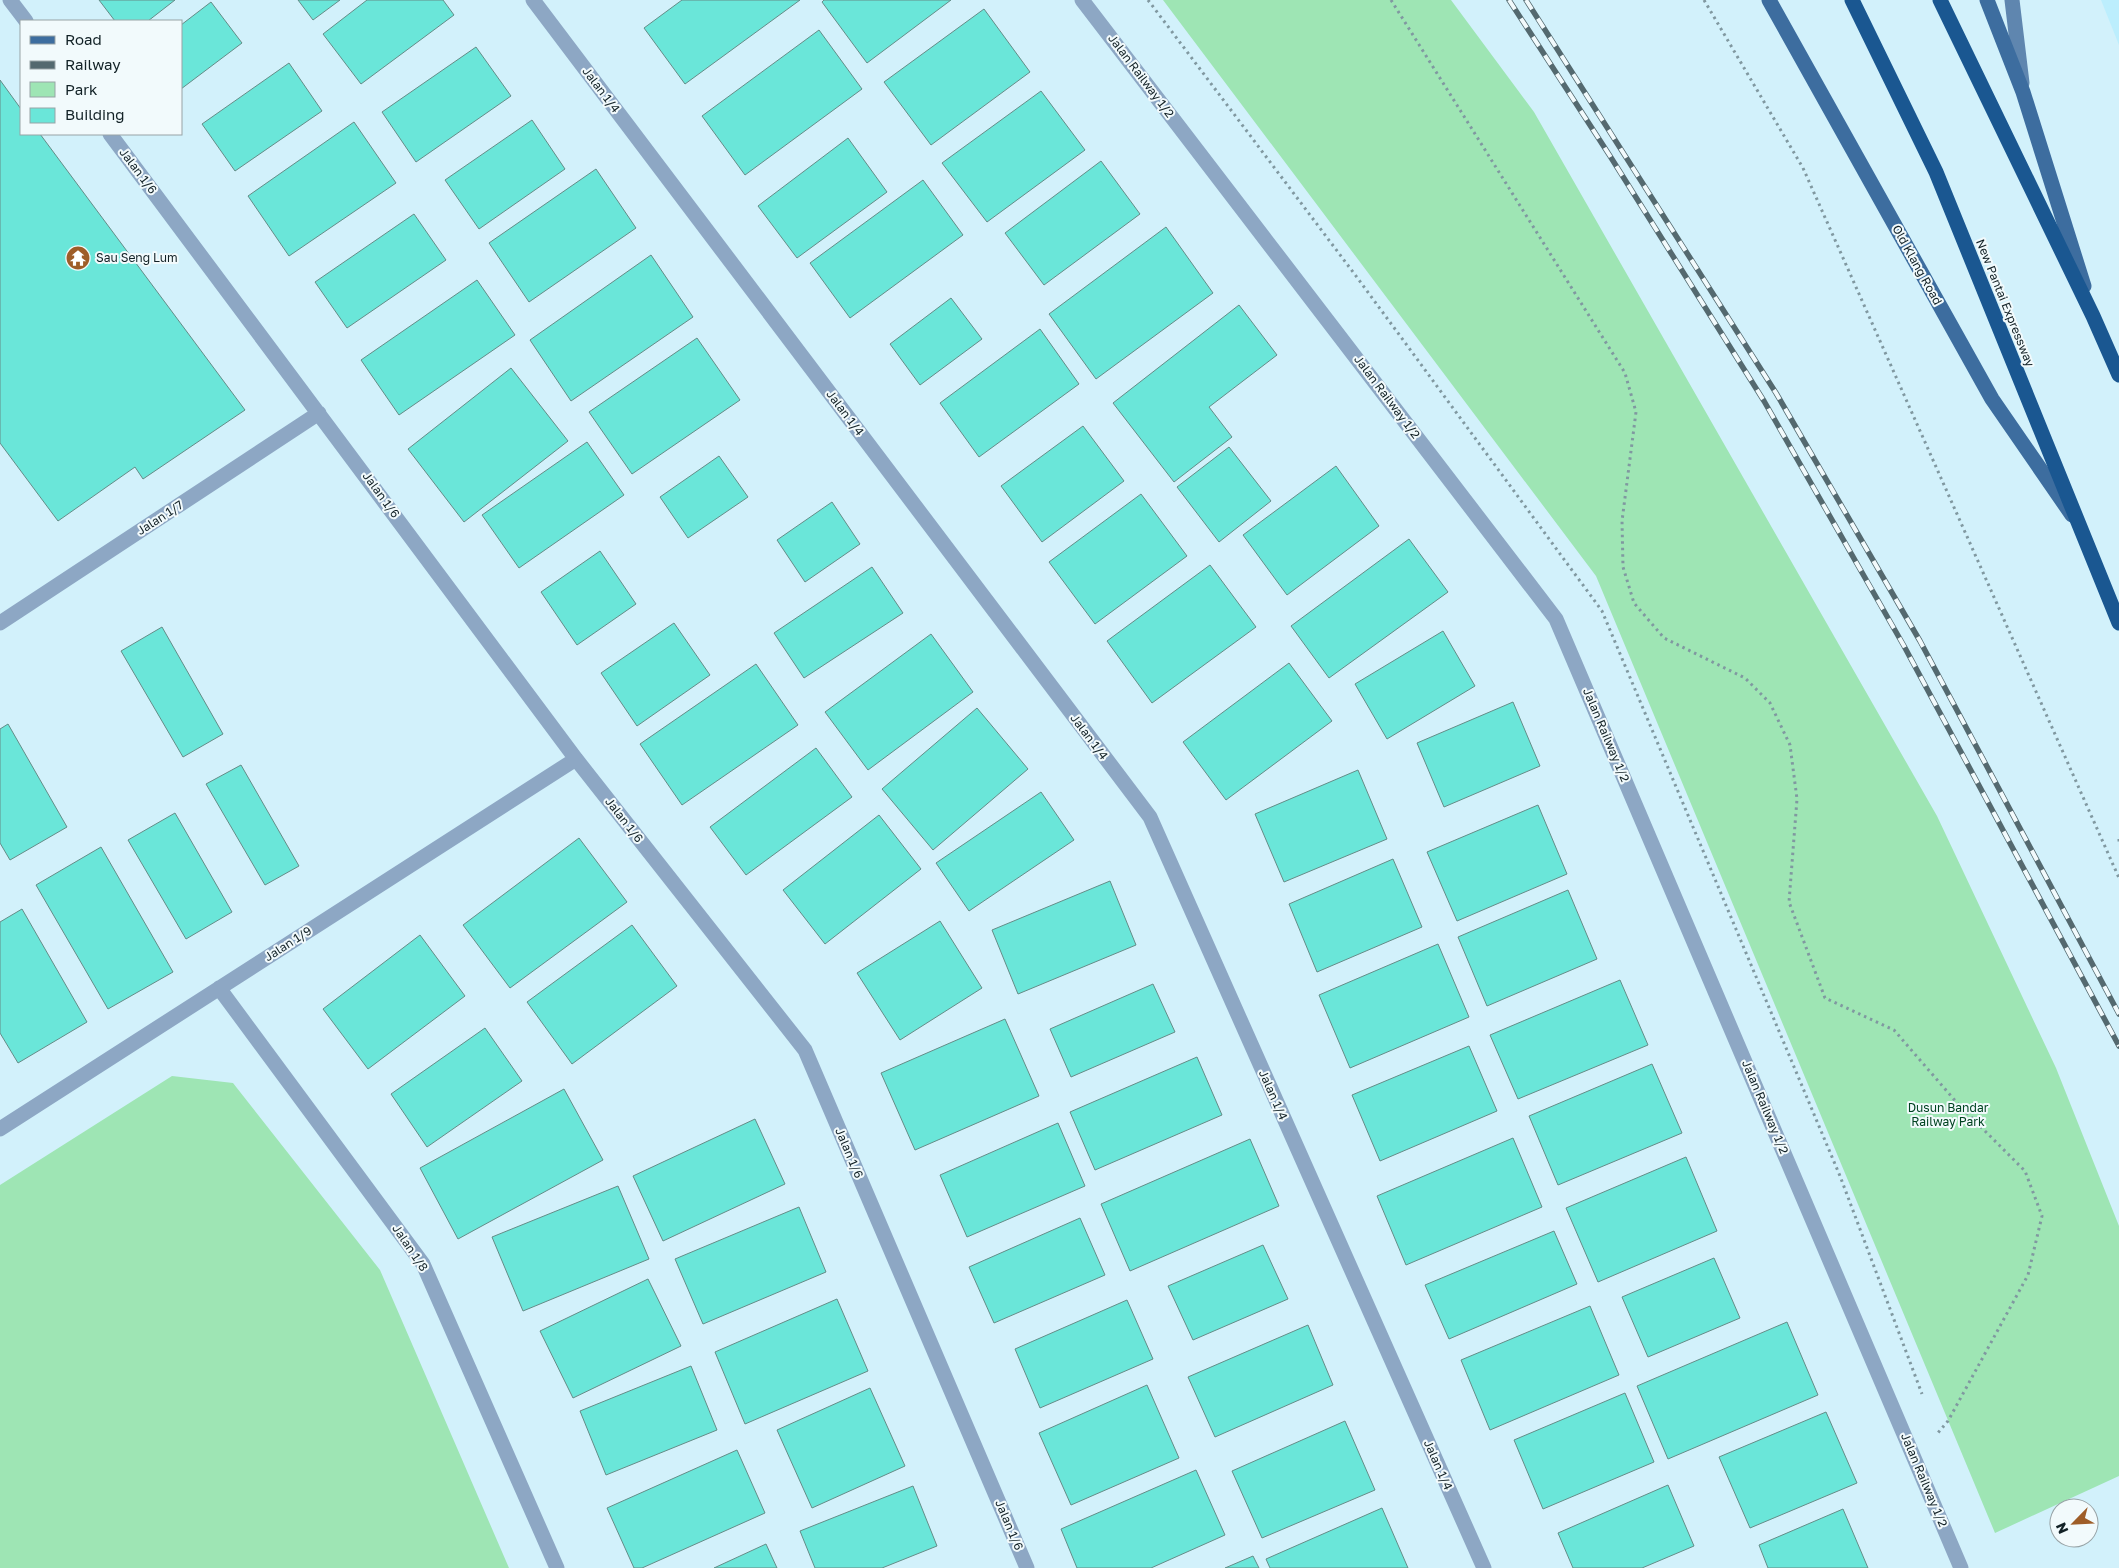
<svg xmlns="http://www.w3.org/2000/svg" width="2119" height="1568" viewBox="0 0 2119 1568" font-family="'Golos Text',sans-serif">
<rect width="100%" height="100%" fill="#d2f1fb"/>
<path fill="#bceefd" d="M2101,0H2119V45Z"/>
<path fill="#9ee5b4" d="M1163,0H1451L1534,112L1937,816L2056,1068L2119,1226V1476L1995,1533L1596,576Z
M172,1076L233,1083L380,1270L509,1568H0V1185Z"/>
<path fill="#6ae6d9" stroke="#648c87" d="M99,0H175L148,21H115Z
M298,0H340L313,20Z
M367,0H443L454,15L361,84L323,34Z
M682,0H800L685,84L644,28Z
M824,0H951L867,63L822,2Z
M211,2L242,43L181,89V25Z
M984,9L1030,72L931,145L884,82Z
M819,30L862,89L745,175L702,116Z
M476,47L511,96L416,162L382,112Z
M289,63L322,111L235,171L202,124Z
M0,80L21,109V134H40L245,410L143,479L135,467L58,521L0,443Z
M1041,91L1085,150L987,222L942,163Z
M532,120L565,169L479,229L445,180Z
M354,122L396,183L289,256L248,196Z
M848,138L887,192L797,258L758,206Z
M1101,161L1140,214L1044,285L1005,233Z
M596,169L636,228L529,302L489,243Z
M923,180L963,235L850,318L810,263Z
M414,214L446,260L347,328L315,282Z
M1166,227L1213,293L1096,379L1049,314Z
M651,255L693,317L571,401L530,340Z
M477,280L515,335L399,415L361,360Z
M951,298L982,339L920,385L890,344Z
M1239,305L1277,355L1209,407L1232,437L1174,482L1113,403Z
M1040,329L1079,384L979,457L940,403Z
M697,338L740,400L632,474L589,412Z
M511,368L568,441L464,522L408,449Z
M1083,426L1124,481L1042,542L1001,486Z
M587,442L624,495L519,568L482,515Z
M1229,447L1271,501L1219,542L1177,487Z
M719,456L748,497L688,538L660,497Z
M1336,466L1379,526L1287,595L1243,535Z
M1141,494L1187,556L1095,624L1049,562Z
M832,502L860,544L805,582L777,540Z
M1409,539L1448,592L1329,678L1291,626Z
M600,551L636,604L577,645L541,592Z
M1210,565L1256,627L1152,703L1107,641Z
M872,567L903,613L804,678L774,633Z
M674,623L710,675L637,726L601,673Z
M162,627L223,734L183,757L121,651Z
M1443,631L1475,686L1387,739L1355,684Z
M931,634L973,692L868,770L825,712Z
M1289,663L1332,721L1226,800L1183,742Z
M756,664L798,725L682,805L640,744Z
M1513,702L1540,766L1444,807L1417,743Z
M977,708L1028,769L933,850L882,789Z
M8,724L67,827L10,860L0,843V729Z
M816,748L852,797L746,875L710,827Z
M241,765L299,866L265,885L206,784Z
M1358,770L1387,839L1284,882L1255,814Z
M1041,792L1074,840L969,911L936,863Z
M1538,805L1567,874L1457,921L1427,852Z
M175,813L232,912L186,939L128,840Z
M879,815L921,869L825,944L783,890Z
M579,838L627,902L510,988L463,925Z
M101,847L173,972L108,1009L36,885Z
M1393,859L1422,927L1317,972L1289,904Z
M1110,881L1136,945L1018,994L992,930Z
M1568,890L1597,959L1487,1006L1458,937Z
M22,909L87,1022L18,1063L0,1033V922Z
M940,921L982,988L900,1040L857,973Z
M632,925L677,986L572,1064L527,1002Z
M420,935L465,996L368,1069L323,1009Z
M1438,944L1469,1017L1350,1068L1319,995Z
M1620,980L1648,1045L1518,1099L1490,1035Z
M1153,984L1175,1032L1071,1077L1050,1029Z
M1005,1019L1039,1096L915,1150L881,1073Z
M485,1028L522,1081L427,1147L391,1094Z
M1469,1046L1497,1111L1380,1161L1352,1095Z
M1197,1057L1222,1115L1095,1170L1070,1112Z
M1652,1064L1682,1133L1558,1185L1529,1116Z
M564,1089L603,1160L458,1239L420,1168Z
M755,1119L785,1184L663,1241L633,1176Z
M1058,1123L1085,1186L967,1237L940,1175Z
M1513,1138L1542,1207L1406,1265L1377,1196Z
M1250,1139L1279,1206L1130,1271L1101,1204Z
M1686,1157L1717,1231L1598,1282L1566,1208Z
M618,1186L649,1259L523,1311L492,1237Z
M799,1207L826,1272L703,1324L675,1259Z
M1080,1218L1105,1275L994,1323L969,1267Z
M1554,1231L1577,1284L1449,1339L1425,1285Z
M1263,1245L1288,1299L1193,1340L1168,1286Z
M1714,1258L1740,1318L1648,1357L1622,1297Z
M648,1279L681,1346L573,1398L540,1331Z
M837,1299L868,1371L745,1424L715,1352Z
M1127,1300L1153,1359L1040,1408L1015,1349Z
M1590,1306L1619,1375L1490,1430L1461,1360Z
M1787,1322L1818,1395L1668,1459L1637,1386Z
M1308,1325L1333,1385L1215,1437L1188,1377Z
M691,1366L717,1430L606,1475L580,1411Z
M1147,1385L1179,1458L1071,1505L1039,1433Z
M870,1388L905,1466L812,1508L777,1430Z
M1625,1393L1654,1462L1543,1509L1514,1440Z
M1826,1412L1857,1483L1750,1528L1719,1457Z
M1345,1421L1375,1490L1262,1538L1232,1471Z
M737,1450L765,1513L642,1568H634L607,1508Z
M1196,1470L1225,1535L1151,1568H1077L1061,1529Z
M1668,1485L1694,1546L1642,1568H1573L1558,1533Z
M913,1486L937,1546L882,1568H815L800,1531Z
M1382,1508L1408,1568H1270L1266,1559Z
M1843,1509L1868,1568H1768L1759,1545Z
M766,1544L777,1568H714Z
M1253,1556L1259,1568H1225Z"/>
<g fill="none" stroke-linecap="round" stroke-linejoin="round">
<path stroke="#8098a0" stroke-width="3" stroke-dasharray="2.5 4" stroke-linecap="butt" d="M1148,0L1359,280L1602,611L1840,1176L1922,1394
M1391,0L1625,373L1636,412L1622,521L1623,567L1634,603L1664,638L1745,678L1770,703L1790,745L1797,799L1789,902L1825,998L1894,1030L1958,1104L2025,1171L2042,1216L2028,1275L1948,1421L1937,1434
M1704,0L1803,168L2119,878
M2119,839V842"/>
<path stroke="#8da7c4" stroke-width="15" d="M10,0L26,21
M533,0L1150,817L1484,1568
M1082,0L1556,619L1961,1568
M110,134L576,759L805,1050L1027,1568
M0,623L319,413
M219,988L423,1264L557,1568
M0,1129L576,759"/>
<path stroke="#5f86af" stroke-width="15" d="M2012,0L2022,83"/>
<path stroke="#3d6d9f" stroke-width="15" d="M1769,0L1992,399L2072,515
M1987,0L2023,92L2084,286"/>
<path stroke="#1a5791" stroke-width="15" d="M1852,0L1936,172L2119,623
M1940,0L2093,316L2119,375"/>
<defs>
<path id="rail" d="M1509,0L1610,156L1764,401L1904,646L2119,1046
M1526,0L1776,393L1920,641L2119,1014"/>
</defs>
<use href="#rail" stroke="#54696f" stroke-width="5.5"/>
<use href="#rail" stroke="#f2fafc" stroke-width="4" stroke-dasharray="11" stroke-linecap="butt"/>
</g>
<defs>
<symbol id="temple-disc" viewBox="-11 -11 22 22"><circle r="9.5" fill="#9e5d28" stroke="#f2fafc"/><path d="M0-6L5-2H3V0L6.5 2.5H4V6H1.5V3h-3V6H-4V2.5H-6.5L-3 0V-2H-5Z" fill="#fff"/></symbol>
</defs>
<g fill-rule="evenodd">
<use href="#temple-disc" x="64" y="244" width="28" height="28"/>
</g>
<g text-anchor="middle" stroke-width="4" stroke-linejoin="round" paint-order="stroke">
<g font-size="12" fill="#122126" stroke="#f2fafc">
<text transform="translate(1141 76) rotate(53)" y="4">Jalan Railway 1/2</text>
<text transform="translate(601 90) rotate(53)" y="4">Jalan 1/4</text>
<text transform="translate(138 171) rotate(53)" y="4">Jalan 1/6</text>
<text transform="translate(1917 265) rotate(61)" y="4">Old Klang Road</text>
<text transform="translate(2005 303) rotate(68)" y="4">New Pantai Expressway</text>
<text transform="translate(1387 397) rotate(53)" y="4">Jalan Railway 1/2</text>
<text transform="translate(845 413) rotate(53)" y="4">Jalan 1/4</text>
<text transform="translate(381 495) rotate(54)" y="4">Jalan 1/6</text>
<text transform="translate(160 518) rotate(-33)" y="4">Jalan 1/7</text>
<text transform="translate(1606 735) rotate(67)" y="4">Jalan Railway 1/2</text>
<text transform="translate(1089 737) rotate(53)" y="4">Jalan 1/4</text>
<text transform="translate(624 820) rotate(52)" y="4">Jalan 1/6</text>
<text transform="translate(288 944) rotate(-33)" y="4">Jalan 1/9</text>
<text transform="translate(1273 1095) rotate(66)" y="4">Jalan 1/4</text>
<text transform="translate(1765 1107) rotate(67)" y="4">Jalan Railway 1/2</text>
<text transform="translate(849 1153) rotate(67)" y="4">Jalan 1/6</text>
<text transform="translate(410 1248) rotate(56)" y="4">Jalan 1/8</text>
<text transform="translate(1438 1465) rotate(66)" y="4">Jalan 1/4</text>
<text transform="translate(1924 1480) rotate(67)" y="4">Jalan Railway 1/2</text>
<text transform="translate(1009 1525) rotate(67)" y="4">Jalan 1/6</text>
</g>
<g font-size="12" fill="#122126" stroke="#f2fafc" text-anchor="start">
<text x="96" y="262">Sau Seng Lum</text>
</g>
<g font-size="12" fill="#004321" stroke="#f2fafc">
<text x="1948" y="1112">Dusun Bandar<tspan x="1948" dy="14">Railway Park</tspan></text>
</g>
</g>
<rect x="20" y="20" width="162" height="115" fill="#f2fafc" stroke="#98a3a6"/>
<rect x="30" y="36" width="25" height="8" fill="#3d6d9f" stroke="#98a3a6"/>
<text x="65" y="45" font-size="15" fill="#122126">Road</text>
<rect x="30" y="61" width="25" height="8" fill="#54696f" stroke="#98a3a6"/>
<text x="65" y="70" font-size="15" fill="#122126">Railway</text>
<rect x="30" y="82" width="25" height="15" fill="#9ee5b4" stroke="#98a3a6"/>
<text x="65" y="95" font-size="15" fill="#122126">Park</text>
<rect x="30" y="108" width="25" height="15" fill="#6ae6d9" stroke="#98a3a6"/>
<text x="65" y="120" font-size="15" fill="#122126">Building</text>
<g transform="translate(2074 1523) rotate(246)"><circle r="24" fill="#f2fafc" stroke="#98a3a6"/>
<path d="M0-4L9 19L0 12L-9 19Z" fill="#9e5d28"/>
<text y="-8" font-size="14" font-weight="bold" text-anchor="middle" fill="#122126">N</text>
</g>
</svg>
